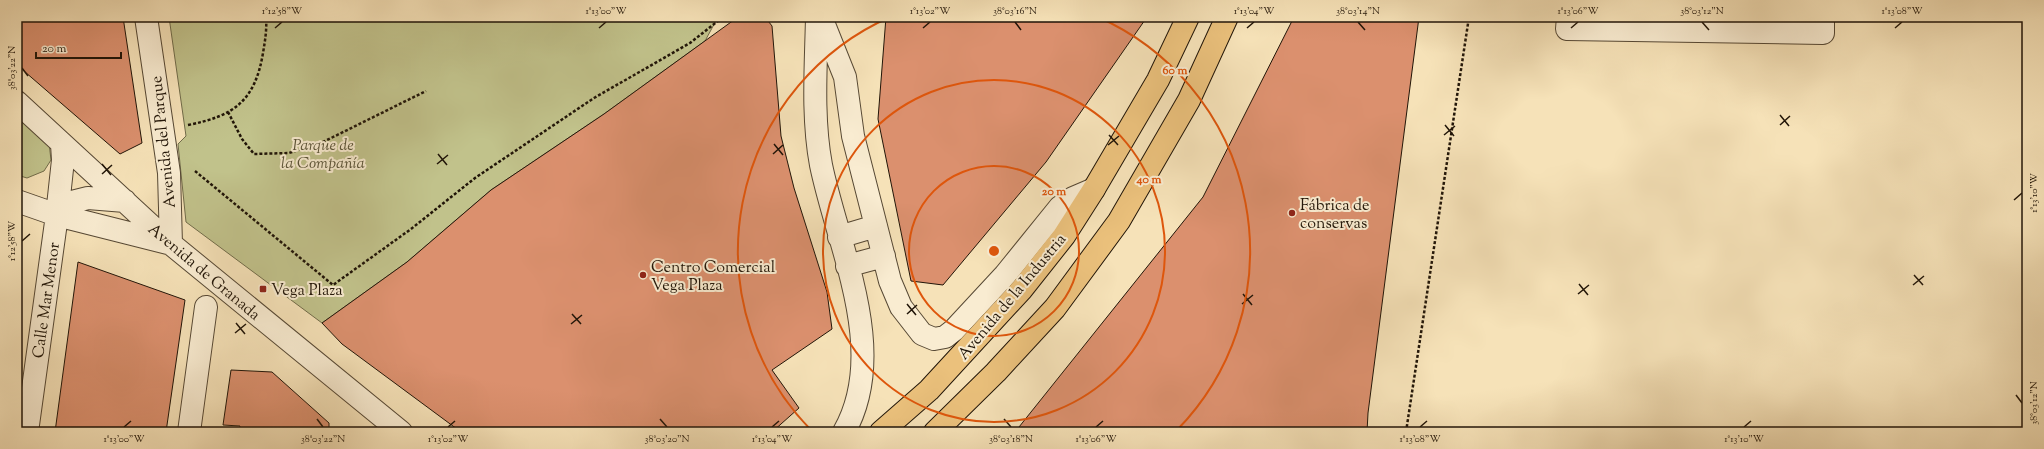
<svg xmlns="http://www.w3.org/2000/svg" width="2044" height="449" viewBox="0 0 2044 449" font-family="'Sorts Mill Goudy',serif">
<rect width="100%" height="100%" fill="#f6e2b8"/>
<filter id="stains"><feTurbulence type="fractalNoise" baseFrequency=".005" numOctaves="4"/><feColorMatrix values="0 0 0 0 .2 0 0 0 0 .09 0 0 0 0 .02 0 0 0 .5 -.17"/></filter>
<radialGradient id="worn" r=".72"><stop offset=".6" stop-color="#630" stop-opacity="0"/><stop offset="1" stop-color="#630" stop-opacity=".3"/></radialGradient>
<path fill="#c1c28b" stroke="#716c4a" d="M169,17H718L705,41L604,114L491,190L407,262L322,323L186,222L178,144L186,136Z
M17,117L49,143L51,160L44,171L27,178L17,175Z"/>
<path fill="#db906e" stroke="#211508" d="M17,17H123L142,143L120,154L17,65Z
M738,17H765L772,26L781,136L794,188L827,292L832,329L772,370L799,408L772,432H461L342,344L322,323L407,262L491,190L604,114Z
M886,17H1147L1046,162L943,285L911,281L878,119Z
M1294,17H1419L1368,413L1367,432H1015L1203,197Z
M78,262L185,300L166,432H55Z
M231,370L272,372L329,423V432H239L240,426L223,425Z"/>
<g fill="none" stroke-linecap="round" stroke-linejoin="round">
<defs>
<path id="street" d="M146,17L169,173L171,244
M817,17C816,66 812,117 821,165C838,248 890,351 844,432
M821,17L845,77L853,136L890,281L901,307L922,334L934,339L945,337L954,330L1005,275L1060,207L1073,198L1094,189
M1568,17L1567,29L1823,33V17
M17,102L171,244L401,432
M17,201L57,215L168,243
M57,215L72,202L88,198L125,201
M839,237L876,226
M847,266L884,256
M27,432L57,215L63,160L62,144
M189,432L206,307"/>
<path id="primary" d="M881,432L929,390L1022,289L1064,236L1094,189L1158,80L1188,17
M935,432L996,372L1055,308L1119,221L1189,100L1227,17"/>
</defs>
<use href="#street" stroke="#564834" stroke-width="24"/>
<use href="#primary" stroke="#211508" stroke-width="24"/>
<path stroke="#211508" stroke-width="2.5" stroke-dasharray="3 2" stroke-linecap="butt" d="M228,112L242,139L254,154L289,153L321,143L426,91
M188,125C234,116 255,101 263,53C265,41 267,30 266,17
M195,171L333,285L411,229L475,178L594,98L690,43L723,17
M1406,432L1469,17"/>
<use href="#street" stroke="#f9ecd1" stroke-width="22"/>
<use href="#primary" stroke="#ebc17c" stroke-width="22"/>
</g>
<path fill="none" stroke="#211508" stroke-width="1.5" d="M1015,22L1021,30M1358,22L1365,30M1702,22L1709,30M275,28L282,22M599,28L606,22M923,28L930,22M1247,28L1254,22M1571,28L1578,22M1895,28L1902,22M22,68L28,76M1780,115L1789,126M1445,125L1454,136M1780,125L1790,116M1109,135L1118,145M1444,135L1455,126M774,144L783,155M1108,145L1119,136M438,154L447,165M773,154L783,145M102,164L111,175M437,164L448,155M102,174L112,165M2014,200L2022,193M22,241L30,234M1914,275L1923,285M1579,284L1588,295M1913,285L1924,276M1243,294L1252,305M1578,294L1589,285M907,304L916,315M1242,304L1253,295M572,314L581,324M907,314L917,305M236,323L245,334M571,324L582,315M235,333L246,324M2016,395L2022,403M317,419L323,427M660,419L667,427M1004,419L1011,427M124,427L131,421M448,427L455,421M772,427L779,421M1096,427L1103,421M1420,427L1427,421M1744,427L1751,421"/>
<g fill="none" stroke="#de560c" stroke-width="2">
<circle cx="994" cy="251" r="85"/>
<circle cx="994" cy="251" r="171"/>
<path d="M811 430A256 256 0 0 1 890 17M1098 17A256 256 0 0 1 1177 430"/>
</g>
<g fill="#8f2418" stroke="#f9ecd1" stroke-width="1.5">
<circle cx="1292" cy="213" r="4"/>
<circle cx="643" cy="275" r="4"/>
<rect x="259" y="285" width="8" height="8" rx="2"/>
</g>
<g text-anchor="middle" stroke-width="4" stroke-linejoin="round" paint-order="stroke">
<g font-size="16" fill="#211508" stroke="#f9ecd1">
<text transform="translate(162 142) rotate(-96)" y="6">Avenida del Parque</text>
<text transform="translate(205 271) rotate(40)" y="6">Avenida de Granada</text>
<text transform="translate(1011 296) rotate(-50)" y="6">Avenida de la Industria</text>
<text transform="translate(45 300) rotate(-82)" y="6">Calle Mar Menor</text>
</g>
<g font-size="16" font-style="italic" fill="#595236" stroke="#f9ecd1">
<text x="323" y="150">Parque de<tspan x="323" dy="18">la Compañía</tspan></text>
</g>
<g font-size="16" fill="#211508" stroke="#f9ecd1" text-anchor="start">
<text x="1300" y="210">Fábrica de<tspan x="1300" dy="18">conservas</tspan></text>
<text x="651" y="272">Centro Comercial<tspan x="651" dy="18">Vega Plaza</tspan></text>
<text x="271" y="295">Vega Plaza</text>
</g>
</g>
<circle cx="994" cy="251" r="6" fill="#de560c" stroke="#f9ecd1" stroke-width="2"/>
<g font-size="12" text-anchor="middle" font-weight="bold" fill="#de560c" stroke="#f9ecd1" stroke-width="4" stroke-linejoin="round" paint-order="stroke">
<text x="1175" y="74">60 m</text>
<text x="1149" y="183">40 m</text>
<text x="1054" y="195">20 m</text>
</g>
<rect width="2044" height="449" fill="none" stroke="#f6e2b8" stroke-width="44"/>
<path d="M36 52v6h85v-6" fill="none" stroke="#211508" stroke-width="2"/>
<text x="42" y="52" font-size="12" fill="#211508" stroke="#f9ecd1" stroke-width="3" paint-order="stroke">20 m</text>
<rect x="22" y="22" width="2000" height="405" fill="none" stroke="#211508" stroke-width="1.5"/>
<g font-size="10" text-anchor="middle" fill="#211508">
<text x="282" y="14">1°12'58"W</text>
<text x="606" y="14">1°13'00"W</text>
<text x="930" y="14">1°13'02"W</text>
<text x="1015" y="14">38°03'16"N</text>
<text x="1254" y="14">1°13'04"W</text>
<text x="1358" y="14">38°03'14"N</text>
<text x="1578" y="14">1°13'06"W</text>
<text x="1702" y="14">38°03'12"N</text>
<text x="1902" y="14">1°13'08"W</text>
<text transform="translate(11 68) rotate(-90)" y="4">38°03'22"N</text>
<text transform="translate(2033 193) rotate(-90)" y="4">1°13'10"W</text>
<text transform="translate(11 241) rotate(-90)" y="4">1°12'58"W</text>
<text transform="translate(2033 403) rotate(-90)" y="4">38°03'12"N</text>
<text x="124" y="442">1°13'00"W</text>
<text x="323" y="442">38°03'22"N</text>
<text x="448" y="442">1°13'02"W</text>
<text x="667" y="442">38°03'20"N</text>
<text x="772" y="442">1°13'04"W</text>
<text x="1011" y="442">38°03'18"N</text>
<text x="1096" y="442">1°13'06"W</text>
<text x="1420" y="442">1°13'08"W</text>
<text x="1744" y="442">1°13'10"W</text>
</g>
<rect width="100%" height="100%" filter="url(#stains)"/>
<rect width="100%" height="100%" fill="url(#worn)"/>
</svg>
